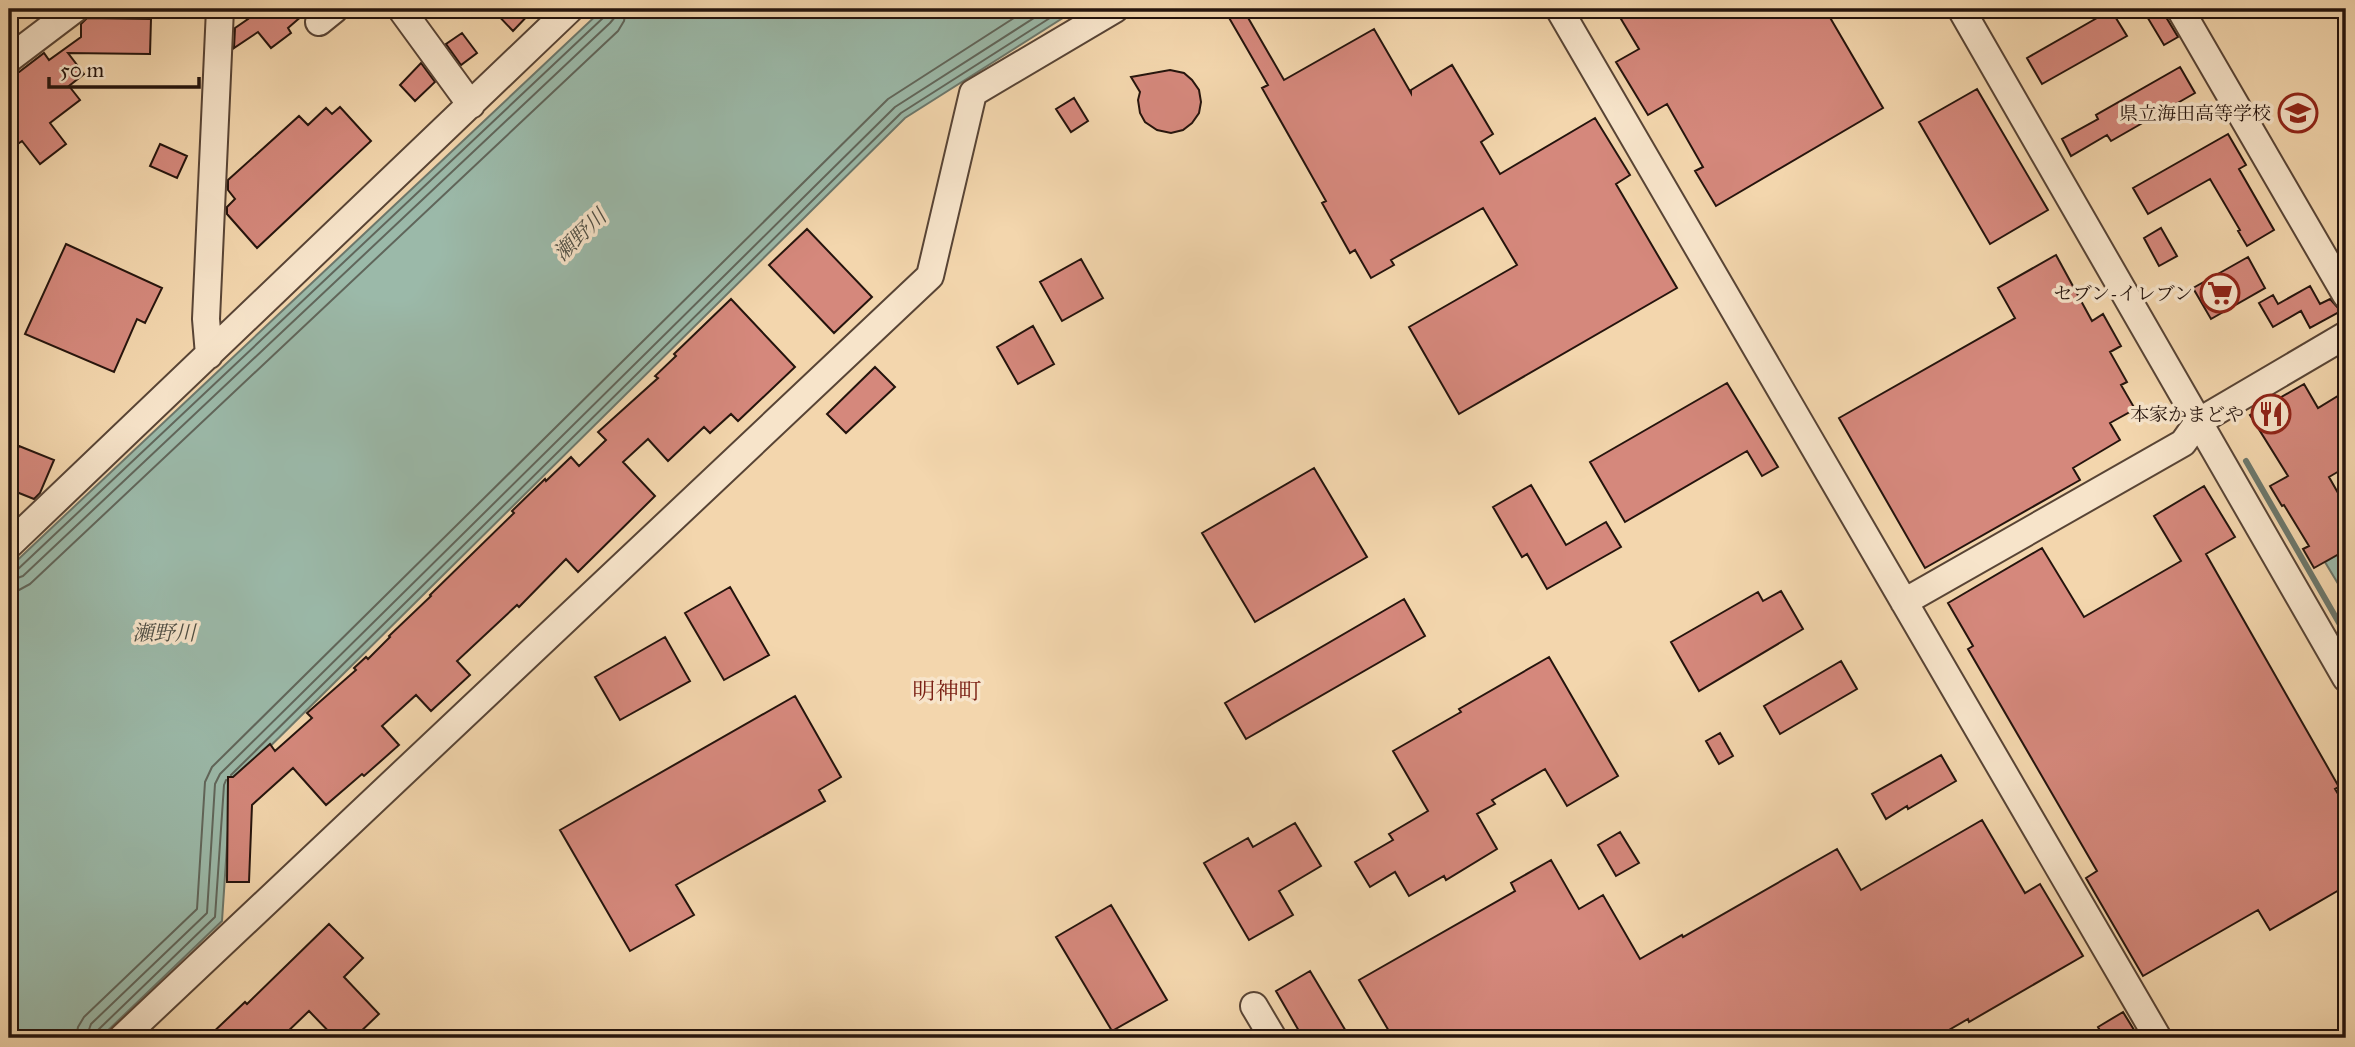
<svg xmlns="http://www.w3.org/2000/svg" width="2355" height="1047" viewBox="0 0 2355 1047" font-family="'IM FELL Great Primer','Noto Serif JP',serif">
<rect width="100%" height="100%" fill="#f3d6ad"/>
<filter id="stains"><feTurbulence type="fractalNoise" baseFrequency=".00286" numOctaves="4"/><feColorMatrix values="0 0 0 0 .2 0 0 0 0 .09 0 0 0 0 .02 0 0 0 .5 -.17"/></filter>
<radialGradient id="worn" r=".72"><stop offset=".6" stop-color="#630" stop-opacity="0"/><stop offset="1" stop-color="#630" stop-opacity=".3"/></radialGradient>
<path fill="#9bb9a9" stroke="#6c776b" stroke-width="2" d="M603,9H1077L905,118L231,785L222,921L100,1038H9V568Z
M2346,550V597L2325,562Z"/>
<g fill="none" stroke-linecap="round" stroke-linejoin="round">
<path stroke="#60665b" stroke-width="2" d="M9,572L17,570L604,17L607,9
M9,581L23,576L610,23L615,17L616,9
M9,592L19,590L30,584L618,31L624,21L626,9
M231,775L901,113L1064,9
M76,1038L78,1027L84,1017L197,909L205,782L212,767L888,99L1028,9
M86,1038L91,1024L207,913L215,784L220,774L895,107L1048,9
M95,1038L98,1030L215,917L224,785L226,780"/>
<path stroke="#6c776b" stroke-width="6" d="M2246,461L2346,635"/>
</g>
<path fill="#d5887c" stroke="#25140d" stroke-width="2" d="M240,9H310L288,28L291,33L271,48L258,32L234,48L235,28L248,19Z
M492,9H534L513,31Z
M1224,9H1243L1284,80L1374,29L1411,93V90L1452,65L1493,134L1481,142L1500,174L1595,118L1630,175L1616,184L1677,288L1459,414L1409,327L1517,265L1483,208L1391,260L1394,265L1371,278L1355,250L1350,253L1322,203L1326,201L1262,88L1268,85Z
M1615,9H1825L1883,108L1716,206L1695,171L1703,167L1667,104L1648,115L1616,62L1639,49Z
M2157,9H2164L2166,17L2178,37L2164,45L2146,15Z
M2111,10L2127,36L2042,84L2027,58Z
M87,18L151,19L150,54L68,53L84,74L69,86L80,100L50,123L66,144L40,164L22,141L9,150V74L19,72L44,53L49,60L81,37V24Z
M462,33L477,53L461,65L446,44Z
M421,63L435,82L415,101L400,85Z
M2180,67L2195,93L2111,141L2107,135L2071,156L2062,139L2098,119L2096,115Z
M1170,70L1184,73L1192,80L1199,90L1201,102L1199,113L1192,123L1183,130L1171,133L1157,130L1145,122L1140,113L1138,100L1140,92L1131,77Z
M1977,89L2048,210L1990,244L1919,122Z
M1074,98L1088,121L1071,132L1056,109Z
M340,107L371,141L257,248L227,214V207L235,199L228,190V180L299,116L308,125L326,108L332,114Z
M2228,134L2246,165L2239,169L2274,230L2247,246L2238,231L2240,230L2210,179L2148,214L2133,188Z
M160,144L187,156L177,178L150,166Z
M2161,228L2177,256L2159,266L2144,238Z
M807,229L872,297L834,333L769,265Z
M66,244L162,288L145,323L137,319L114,372L25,334Z
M2056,255L2092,321L2103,314L2121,346L2110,352L2127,382L2121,385L2135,409L2110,423L2120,440L2073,468L2080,480L1925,568L1839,418L2015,318L1998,288Z
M2248,257L2265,288L2211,319L2193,288Z
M1081,259L1103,298L1062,321L1040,282Z
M2310,286L2320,304L2330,299L2338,308L2343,310L2310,328L2301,311L2273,327L2259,303L2273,295L2278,304Z
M731,299L795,367L738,421L731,414L710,433L704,427L668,461L648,439L623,462L655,496L578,572L566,559L519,607L517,605L457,661L470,675L431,711L416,695L382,726L399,745L364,776L362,774L326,805L293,768L252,805L249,882H227L228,777H233L270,744L275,751L312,718L307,713L356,670L354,668L366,657L368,659L390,637L389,636L431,596L430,595L514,513L512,511L545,479L546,481L571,457L579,466L606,440L598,432L658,378L655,376L676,356L674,354Z
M1033,326L1054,364L1018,384L997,347Z
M875,367L895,387L846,433L827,414Z
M1727,383L1778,467L1762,476L1747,451L1625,522L1590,462Z
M2304,384L2318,408L2346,391V467L2329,477L2346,507V550L2314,568L2303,549L2309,546L2284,505L2282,506L2270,486L2288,476L2250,415Z
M19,446L54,460L40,493L34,499L9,489V471Z
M1314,468L1367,557L1255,622L1202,533Z
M1531,485L1566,545L1606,522L1621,547L1547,589L1527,554L1522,557L1493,507Z
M2204,486L2235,537L2206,554L2339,787L2335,789L2346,807V886L2270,930L2258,910L2143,976L2086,878L2097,871L1968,649L1973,646L1948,603L2042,548L2084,617L2181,561L2154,516Z
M730,587L769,655L724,680L685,613Z
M1781,591L1803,629L1699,691L1671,642L1758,592L1763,601Z
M1404,599L1425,636L1246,739L1225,703Z
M665,637L690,681L620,720L595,677Z
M1549,657L1618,776L1567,806L1545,769L1492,800L1495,804L1477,814L1497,849L1446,880L1444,876L1409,896L1395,872L1370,887L1355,862L1393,840L1389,834L1428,811L1393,751L1461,712L1459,709Z
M1841,661L1857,689L1780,734L1764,706Z
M795,696L841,777L819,790L825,801L676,885L694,915L630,951L560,830Z
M1720,733L1733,756L1719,764L1706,741Z
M1941,755L1956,781L1908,809L1907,806L1886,819L1872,794Z
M1982,820L2025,893L2040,884L2083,956L1969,1022L1968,1019L1935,1038H1393L1359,980L1515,891L1511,883L1551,860L1579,909L1603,895L1640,959L1682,935L1683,937L1837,849L1861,890Z
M1295,823L1321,866L1279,891L1293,915L1249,940L1204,863L1248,838L1253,847Z
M1620,832L1639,863L1616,876L1598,845Z
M1111,905L1167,1000L1112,1031L1056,937Z
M329,924L363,958L344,977L379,1014L354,1038H335L309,1011L281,1038H207L245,1002L247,1004Z
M1310,971L1350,1038H1303L1276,991Z
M2123,1012L2139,1038H2104L2098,1027Z"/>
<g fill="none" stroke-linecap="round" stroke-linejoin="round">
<defs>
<path id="minor" d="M401,9L471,105
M1559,9L2158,1038
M1961,9L2346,678
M2180,9L2346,295
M319,22L335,9
M9,59L75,9
M209,355L206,319L220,9
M9,545L570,9
M1904,602L2183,443L2198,422L2346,335
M1254,1006L1273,1038
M122,1038L930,276L973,93L1115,9"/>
</defs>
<use href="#minor" stroke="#584435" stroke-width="30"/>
<use href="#minor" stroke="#f7e4ca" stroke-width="26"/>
</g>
<defs>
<symbol id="school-ring" viewBox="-11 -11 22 22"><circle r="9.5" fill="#f7e4ca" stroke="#8f2418" stroke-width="1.5"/><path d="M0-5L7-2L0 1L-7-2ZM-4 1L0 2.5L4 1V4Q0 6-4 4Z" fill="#8f2418"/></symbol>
<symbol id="supermarket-ring" viewBox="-11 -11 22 22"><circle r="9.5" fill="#f7e4ca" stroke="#8f2418" stroke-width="1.5"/><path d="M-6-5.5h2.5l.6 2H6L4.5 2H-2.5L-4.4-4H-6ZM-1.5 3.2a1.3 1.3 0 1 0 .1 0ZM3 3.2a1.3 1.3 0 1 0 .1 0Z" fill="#8f2418"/></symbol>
<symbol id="restaurant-ring" viewBox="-11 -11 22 22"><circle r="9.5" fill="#f7e4ca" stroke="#8f2418" stroke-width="1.5"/><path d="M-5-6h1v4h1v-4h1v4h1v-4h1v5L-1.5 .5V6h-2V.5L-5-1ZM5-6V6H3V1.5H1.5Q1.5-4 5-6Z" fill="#8f2418"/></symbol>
</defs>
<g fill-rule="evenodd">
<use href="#school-ring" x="2276" y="91" width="44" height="44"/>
<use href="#supermarket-ring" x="2198" y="271" width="44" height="44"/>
<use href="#restaurant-ring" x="2249" y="392" width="44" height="44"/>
</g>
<g text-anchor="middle" stroke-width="7" stroke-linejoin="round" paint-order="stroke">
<g font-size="19" fill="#25140d" stroke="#f7e4ca" text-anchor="end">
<text x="2271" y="120">県立海田高等学校</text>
<text x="2193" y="300">セブン-イレブン</text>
<text x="2244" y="421">本家かまどや</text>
</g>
<g font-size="21" font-style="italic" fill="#4e4e44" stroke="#f7e4ca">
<text transform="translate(580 235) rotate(-44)" y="7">瀬野川</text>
<text x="164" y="640">瀬野川</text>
</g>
<g font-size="23" fill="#7a1f14" stroke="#f7e4ca">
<text x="947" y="699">明神町</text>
</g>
</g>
<rect width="2355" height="1047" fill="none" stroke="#f3d6ad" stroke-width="35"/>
<rect x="10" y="10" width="2334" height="1026" fill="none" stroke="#25140d" stroke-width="3.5"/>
<rect x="18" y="18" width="2320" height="1012" fill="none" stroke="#25140d" stroke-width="2"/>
<path d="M49 77v10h150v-10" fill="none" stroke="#25140d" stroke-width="3.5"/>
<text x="60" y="77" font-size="21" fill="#25140d" stroke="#f7e4ca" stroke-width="5" paint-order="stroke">50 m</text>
<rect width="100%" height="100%" filter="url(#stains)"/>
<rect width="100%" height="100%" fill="url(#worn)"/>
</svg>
